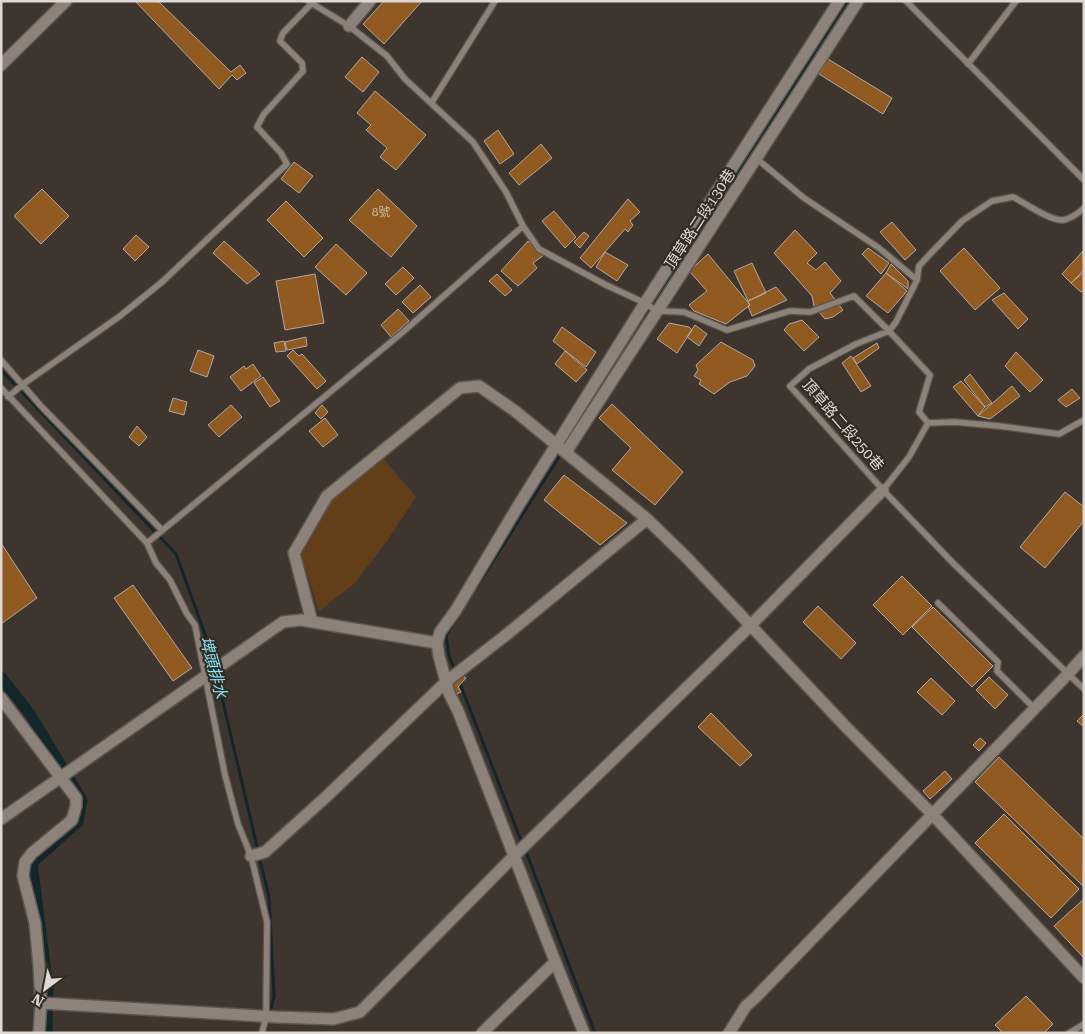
<svg xmlns="http://www.w3.org/2000/svg" width="1085" height="1034" viewBox="0 0 1085 1034" font-family="'Roboto Serif','Noto Sans TC',serif">
<rect width="100%" height="100%" fill="#3e362e"/>
<path fill="#623e19" d="M381,456L416,497L387,541L354,584L319,611L299,548L322,510Z"/>
<g fill="none" stroke-linecap="round" stroke-linejoin="round">
<path stroke="#132629" stroke-width="3" d="M622,355L847,1
M1,370L176,554L209,645L214,666
M476,588L562,452
M455,670L449,656L446,635L455,621
M216,672L258,851
M459,681L522,843
M525,849L595,1033
M259,857L269,896L274,996L270,1014
M265,1033L268,1020"/>
<path stroke="#132629" stroke-width="11" d="M1,677L30,714L82,800L78,822L32,863L48,988L47,1033"/>
</g>
<path fill="#8f591f" stroke="#b3a9a0" d="M135,1H158L231,72L240,65L246,73L237,80L232,75L219,89Z
M384,1H422L384,44L363,24Z
M362,57L379,72L363,92L345,77Z
M828,59L892,98L883,114L819,74Z
M375,91L426,135L396,170L380,157L387,148L366,130L371,125L357,113Z
M498,130L514,154L500,164L484,141Z
M541,144L552,158L519,185L509,173Z
M294,162L313,176L299,193L281,179Z
M42,189L69,216L41,244L14,216Z
M378,189L417,226L391,257L349,220Z
M628,199L640,212L630,221L633,225L628,232L625,229L591,268L580,258Z
M286,201L323,238L304,257L267,220Z
M554,211L576,237L565,248L542,221Z
M892,222L916,250L905,260L880,232Z
M795,230L817,253L807,263L816,270L825,262L841,281L830,293L843,310L833,317L825,319L814,306L812,296L774,253Z
M584,232L589,236L580,248L574,242Z
M136,235L149,247L135,261L123,249Z
M224,241L260,274L247,284L213,253Z
M528,241L544,255L533,263L537,268L518,286L501,271Z
M336,244L367,273L346,295L315,267Z
M868,248L889,263L881,274L862,254Z
M964,248L1000,288L975,310L940,271Z
M1083,251L1084,270L1071,283L1062,274Z
M605,252L628,265L617,281L596,267Z
M708,254L750,305L726,324L694,311L689,305L707,291L689,271Z
M752,263L766,293L748,301L734,271Z
M891,264L908,281V289L886,273Z
M403,267L414,278L396,295L385,284Z
M1084,272V290L1081,292L1071,283Z
M886,273L907,291L888,313L866,296Z
M315,274L324,323L285,330L276,281Z
M497,274L512,290L505,296L489,281Z
M420,285L431,297L413,313L402,302Z
M776,287L787,300L752,316L748,306L750,305L748,301Z
M1004,293L1028,319L1018,329L992,300Z
M398,309L409,321L391,337L381,325Z
M802,320L819,337L804,351L784,330L789,324Z
M669,323L689,327L692,330L677,353L657,339Z
M695,325L707,334L699,346L687,337Z
M562,327L596,352L586,367L553,341Z
M306,337L307,346L287,350L285,342Z
M284,341L286,351L276,352L274,343Z
M721,342L753,360L755,366L747,376L730,382L714,394L699,384L701,380L694,376L698,370L696,365Z
M877,343L879,348L857,364L853,358Z
M198,350L214,356L207,377L190,371Z
M293,350L299,356L302,354L326,381L317,389L287,356Z
M565,351L587,370L576,382L555,364Z
M1016,352L1043,380L1030,392L1005,366Z
M851,356L871,386L861,392L842,363Z
M253,364L261,376L241,391L230,377L244,366L246,369Z
M970,374L992,403L985,407L964,380Z
M263,377L280,401L270,407L254,383Z
M961,381L985,407L978,416L953,387Z
M1012,386L1020,396L990,419L978,416Z
M1072,389L1080,398L1066,407L1058,400Z
M173,398L187,402L184,415L169,411Z
M612,404L683,472L655,505L612,470L631,448L599,418Z
M231,405L242,417L219,437L208,425Z
M322,405L328,412L321,419L315,413Z
M325,418L338,435L323,447L309,431Z
M137,426L147,437L139,446L129,437Z
M564,475L627,523L600,545L544,500Z
M1065,492L1084,507V521L1045,568L1020,547Z
M1,543L37,598L1,624Z
M902,576L932,606L903,635L873,605Z
M133,585L192,668L173,681L114,598Z
M818,606L856,643L841,659L803,622Z
M933,607L993,666L972,687L912,627Z
M460,674L466,678L458,687L461,692L457,694L450,687Z
M989,677L1008,695L995,709L976,690Z
M931,678L955,701L942,715L917,692Z
M711,713L752,755L740,766L698,727Z
M1084,714V727L1077,721Z
M980,738L986,743L979,751L973,745Z
M999,757L1084,839L1083,886L975,782Z
M945,771L952,779L930,799L923,791Z
M1004,814L1079,889L1051,918L975,843Z
M1084,899V958L1054,926Z
M1026,996L1053,1024L1044,1033H1003L995,1025Z"/>
<g fill="none" stroke-linecap="round" stroke-linejoin="round">
<defs>
<path id="lane" d="M308,1L349,26L387,56L405,79L473,142L506,192L523,226L539,249L606,285L645,303L657,311L684,312L727,330L790,311L810,312L854,296L889,331L930,375L919,412L928,423L955,422L999,426L1059,434L1084,420
M906,1L1084,180
M968,64L1016,1
M432,102L495,1
M757,159L804,198L879,248L917,280
M1084,208C1079,213 1070,219 1063,220C1050,221 1025,203 1013,197L992,201L962,221L931,253L919,266L917,280L896,322L889,331L856,344L809,369L790,386L883,490L953,563L1084,689
M1,360L41,406L162,530
M1,388L147,543L156,563L170,580L187,614L195,625L225,775L238,824L251,856L267,922L266,1017L262,1033
M8,397L22,385L120,316L162,282L287,164L281,153L257,127L264,114L303,71L302,63L280,41L283,33L312,3
M883,490L909,457L928,423
M147,543L403,332L523,226
M938,603L998,662L997,671L1035,709
M1069,1033L1084,1024"/>
<path id="street" d="M349,26L370,1
M1,65L66,1
M566,452L858,1
M312,622L294,553L327,496L460,388L479,386L515,411L647,519L687,558L847,728L933,815L1084,978
M1,698L76,798V806L72,820L32,853L25,862L23,876L35,923L39,966L41,1003L39,1033
M1,819L283,622L301,620L437,643
M251,856L265,852L327,796L447,681L506,635L647,519
M41,1003L276,1017L334,1019L360,1012L515,855L750,626L883,490
M482,1033L555,962
M584,1033C540,926 500,818 458,711L449,693L439,656L437,643L440,632L456,610L518,506L645,303L839,1
M729,1033L746,1006L755,998L1068,674L1084,656"/>
</defs>
<use href="#lane" stroke="#5c554f" stroke-width="8"/>
<use href="#street" stroke="#5c554f" stroke-width="14"/>
<use href="#lane" stroke="#8c827a" stroke-width="5.5"/>
<use href="#street" stroke="#8c827a" stroke-width="11"/>
</g>
<g text-anchor="middle" stroke-width="4.5" stroke-linejoin="round" paint-order="stroke">
<g font-size="12" fill="#cab8a6">
<text x="381" y="216">8號</text>
</g>
<g font-size="15" fill="#ddd8d3" stroke="#342b24">
<text transform="translate(700 219) rotate(-57)" y="5">頂草路二段130巷</text>
<text transform="translate(843 425) rotate(49)" y="5">頂草路二段250巷</text>
</g>
<g font-size="16" font-style="italic" fill="#85e5f6" stroke="#342b24">
<text transform="translate(214 667) rotate(75)" y="6">埤頭排水</text>
</g>
</g>
<rect width="1085" height="1034" fill="none" stroke="#ddd8d3" stroke-width="5"/>
<g transform="translate(45 989) rotate(212)" stroke="#342b24" stroke-width="4" paint-order="stroke">
<path d="M0-4L9 19L0 12L-9 19Z" fill="#ddd8d3"/>
<text y="-8" font-size="14" font-weight="bold" text-anchor="middle" fill="#ddd8d3">N</text>
</g>
</svg>
